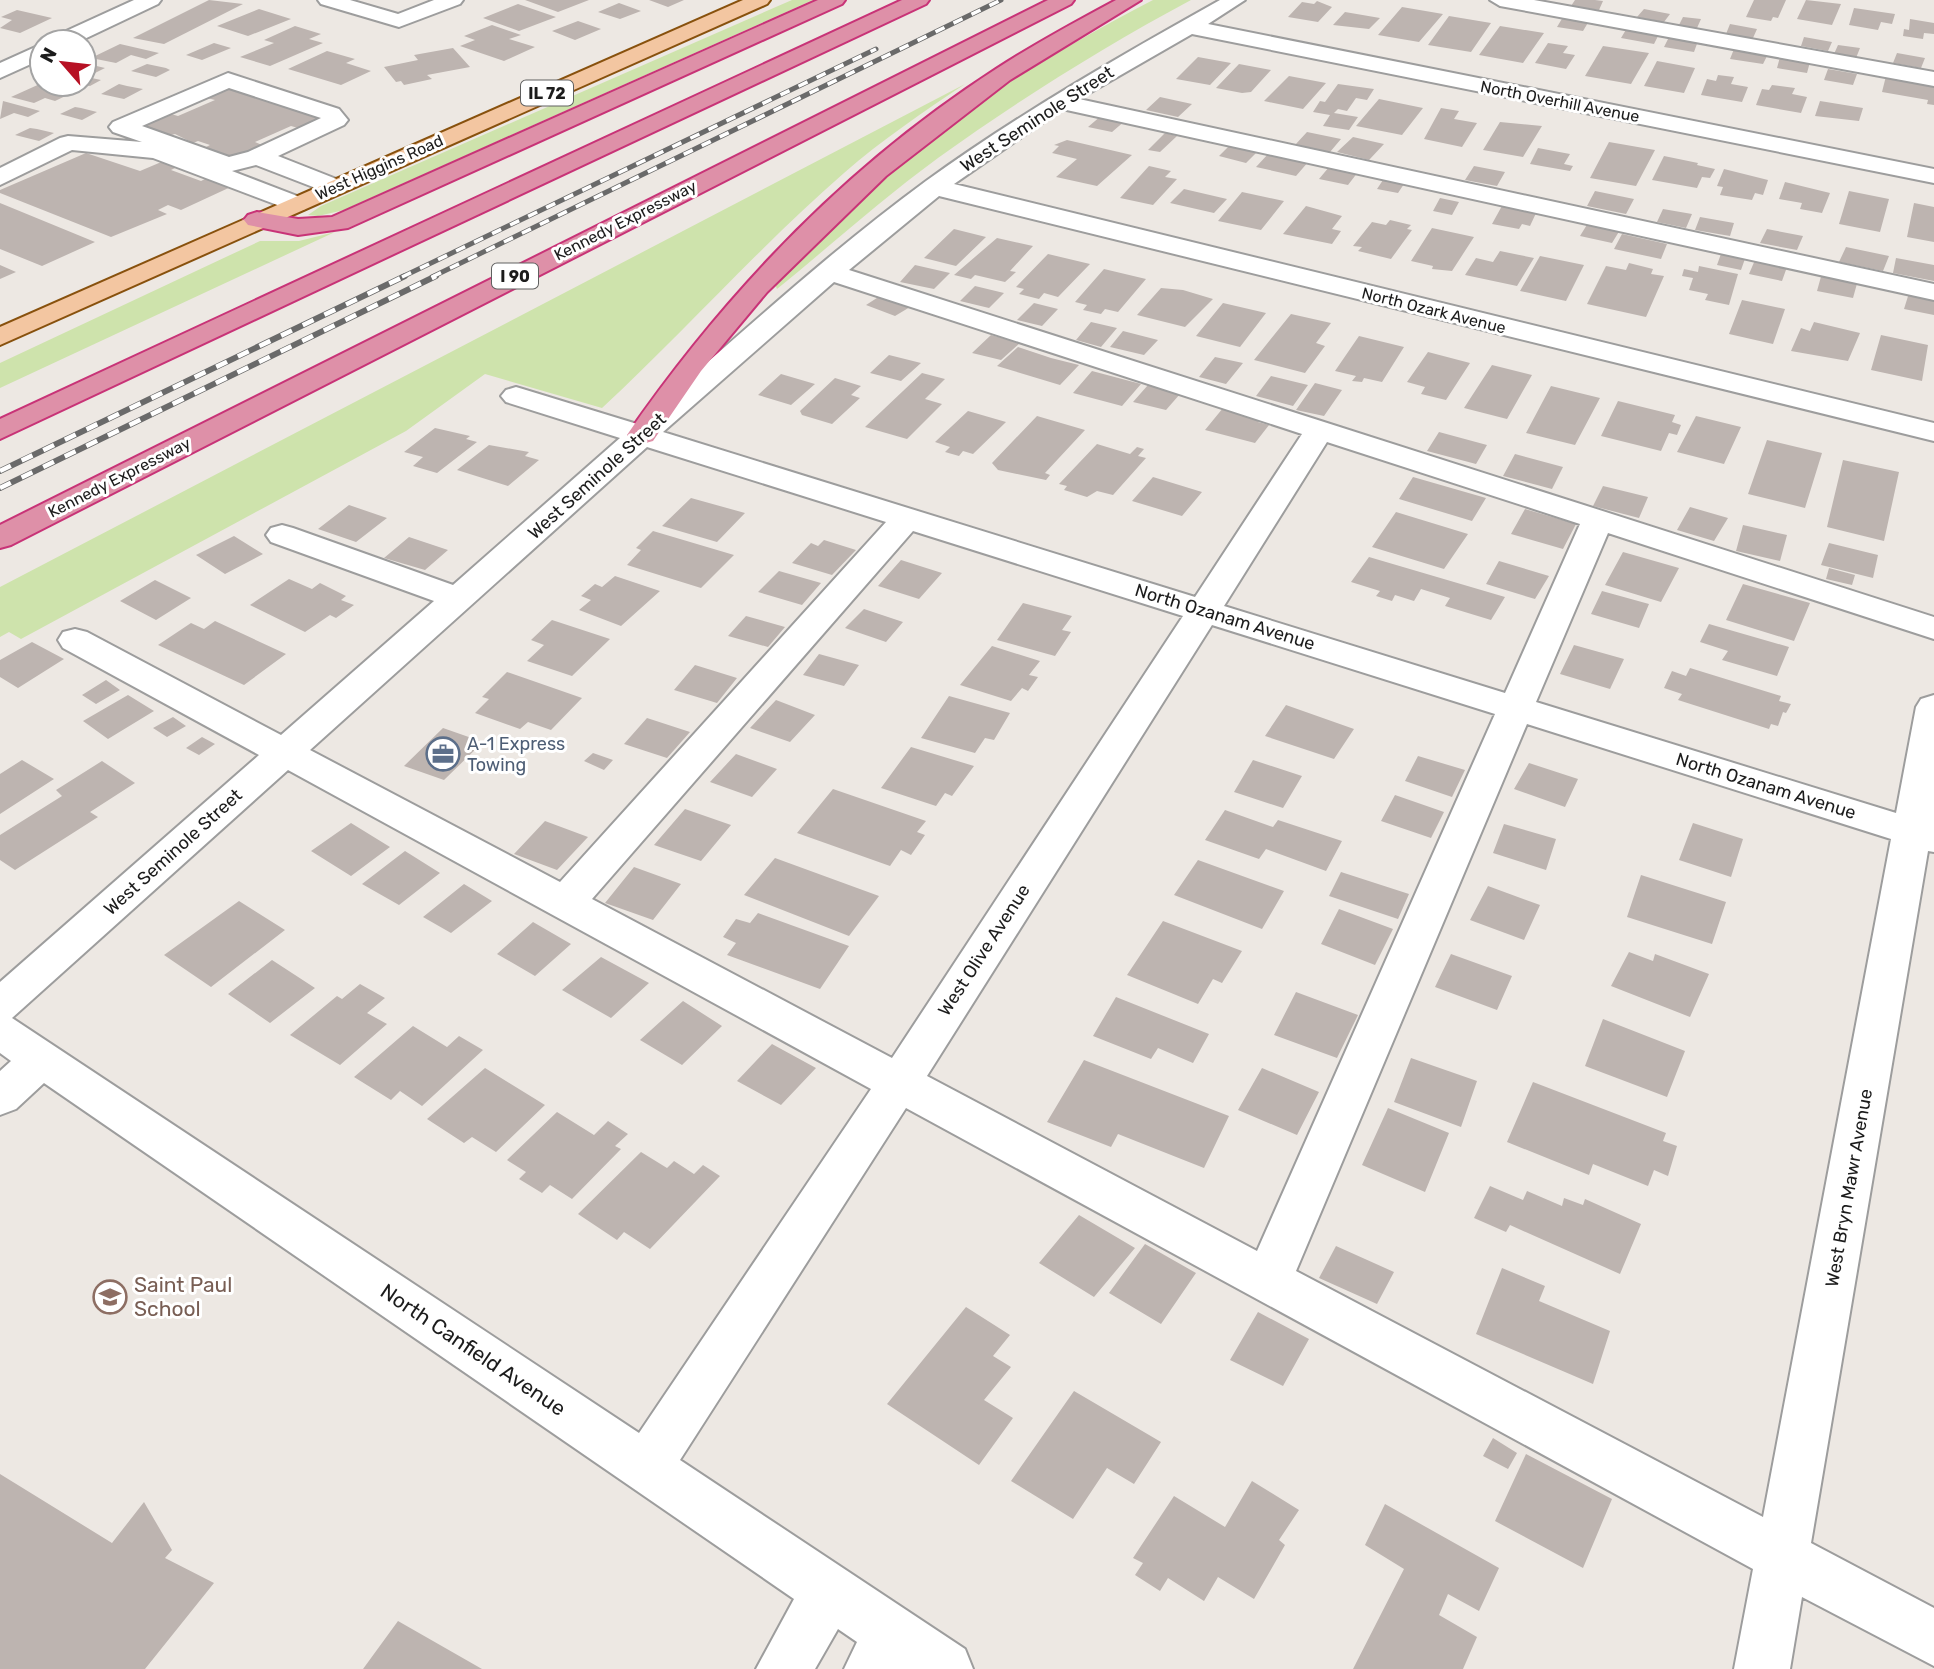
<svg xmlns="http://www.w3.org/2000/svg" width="1934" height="1669" viewBox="0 0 1934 1669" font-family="Rubik,sans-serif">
<rect width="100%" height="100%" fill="#ede8e3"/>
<path fill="#cee3ac" d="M792,0H813L344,210L318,216L308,215L321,206Z
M1153,0H1191C1103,47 1019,100 938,158C882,199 830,246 777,289L775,284C802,256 829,227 857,200C943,119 1049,54 1153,0Z
M965,84C923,112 882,140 844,173C759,247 685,331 602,408L485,374L406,431L21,639L9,632L0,637V587Z
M335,232L0,388V363L260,241H299Z"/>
<path fill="#bdb4b0" d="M209,0L243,4L164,44L133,38Z
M525,0H589L558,12Z
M649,0H684L668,7Z
M1575,0H1595L1603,1L1599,10L1571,6Z
M1754,0H1786L1778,18L1773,17L1771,21L1746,17Z
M1806,0L1841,4L1832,25L1797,19Z
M1317,1L1332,7L1318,22L1288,17L1302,2L1314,4Z
M619,3L641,11L620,19L598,12Z
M518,4L556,17L519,31L483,18Z
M1402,7L1443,14L1419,42L1378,35Z
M1854,8L1895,14L1892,24L1881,22L1878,30L1849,25Z
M259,9L291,19L248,36L217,26Z
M1644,9L1670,14L1664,22L1637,17Z
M17,10L52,18L20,33L0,28L12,20L1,17Z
M1345,12L1380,18L1369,29L1333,25Z
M1449,16L1491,23L1471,52L1428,45Z
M1563,17L1589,21L1583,31L1557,27Z
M1683,17L1701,19L1697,28L1679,25Z
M1910,19L1934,23V34L1924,33L1923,39L1903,36L1904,29L1909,30Z
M578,21L601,29L575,40L552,31Z
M1730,24L1757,29L1753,38L1726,34Z
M492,25L521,35L509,39L535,47L504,61L460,46L475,40L464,36Z
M295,26L321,34L309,39L323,43L270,66L240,57L274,43L264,40Z
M1500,26L1544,33L1523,63L1479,55Z
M1627,28L1659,34L1654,44L1621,38Z
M1669,37L1698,41L1694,52L1664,47Z
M1804,37L1832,42L1828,51L1801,46Z
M214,43L231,48L202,60L186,55Z
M1548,43L1568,46L1563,53L1575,55L1566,69L1535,63Z
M120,44L159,53L146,59L131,55L116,63L91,58Z
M1838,45L1860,48L1856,58L1834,54Z
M1603,46L1649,53L1631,84L1585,76Z
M453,48L470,67L427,75L432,79L404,85L401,81L396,82L384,67L418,60L414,55Z
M1734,49L1768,54L1763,64L1730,59Z
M327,51L355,59L346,63L371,71L341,85L288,69Z
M1897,53L1925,58L1921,68L1893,63Z
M1198,57L1231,63L1210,85L1176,79Z
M1780,57L1810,62L1807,73L1777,68Z
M1657,61L1695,68L1684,93L1644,86Z
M84,63L105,68L87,77L101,80L90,86L84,85Z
M147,64L166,68L170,70L156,77L131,71Z
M1239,64L1271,70L1251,92L1242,93L1216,88Z
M1828,69L1857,74L1853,85L1824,80Z
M1718,75L1734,77L1731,84L1748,87L1742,102L1701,95L1707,79L1716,81Z
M1289,76L1326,83L1303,109L1264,101Z
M1886,76L1934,84V105L1927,104L1928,100L1882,92Z
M42,83V84L76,91L55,101L45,98L34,103L11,97Z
M119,84L127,86L143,89L124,99L101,94Z
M1338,84L1374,89L1367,100L1356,98L1347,111L1338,109L1334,113L1358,117L1349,130L1323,126L1330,115L1313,112L1320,101L1325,102Z
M235,85L327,115L298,128L291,126L255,142L262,145L232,158L204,148L210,145L198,141L193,143L175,134L171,135L144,126L171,114L178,116L215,100L207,98Z
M1772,85L1795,88L1792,94L1807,97L1801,113L1756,105L1762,89L1769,90Z
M1160,97L1192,104L1178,117L1146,110Z
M1379,99L1423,108L1402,135L1356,126Z
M3,101L40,111L28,117L14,113L0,119Z
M1820,101L1863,108L1859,121L1815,116Z
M75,107L81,108L97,112L82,120L60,114Z
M1441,108L1459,111L1454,119L1477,123L1462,147L1424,139Z
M1102,115L1126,120L1112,132L1088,127Z
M1500,122L1542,126L1523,157L1483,150Z
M30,128L37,129L54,133L39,141L15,135Z
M1307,132L1341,139L1330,152L1295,145Z
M1165,133L1177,136L1160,152L1148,150Z
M1353,137L1384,144L1369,160L1337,152Z
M1067,140L1132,155L1097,186L1056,177L1077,159L1052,153L1059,146L1054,145Z
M1609,142L1655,150L1636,186L1590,178Z
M1231,144L1259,150L1246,163L1219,156Z
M1538,148L1570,154L1564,164L1573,166L1570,171L1530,164Z
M86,153L140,171L166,160L181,165L171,170L201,181L211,176L235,185L181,210L168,205L158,210L167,214L111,237L0,193V190Z
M1269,153L1309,161L1296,176L1256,167Z
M1664,156L1698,163L1697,165L1715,169L1710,178L1702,177L1697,188L1652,180Z
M1149,166L1171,171L1165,177L1177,179L1153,205L1120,198Z
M1474,166L1505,172L1497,186L1465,180Z
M1329,167L1358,172L1348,185L1319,179Z
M1724,169L1768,180L1763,195L1755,193L1752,200L1720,195L1723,187L1717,186Z
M1385,177L1406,181L1398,193L1377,189Z
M1785,182L1830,193L1822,213L1800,209L1802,203L1779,199Z
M1184,189L1227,199L1214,213L1170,203Z
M1595,191L1634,199L1626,214L1587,206Z
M1849,191L1889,199L1880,232L1839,224Z
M1242,192L1284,201L1261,230L1218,221Z
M1440,198L1459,202L1452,215L1433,211Z
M0,203L95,242L42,266L0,249Z
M1914,203L1934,207V242L1907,237Z
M1503,204L1537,211L1530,226L1522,224L1519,229L1492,224Z
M1306,206L1342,216L1332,229L1341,231L1332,244L1283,234Z
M1663,209L1692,214L1686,228L1657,222Z
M1700,217L1734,223L1730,236L1695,230Z
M1390,220L1411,225L1407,229L1412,230L1391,259L1358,251L1362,247L1353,246L1372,222L1386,225Z
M1588,223L1620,230L1612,243L1580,236Z
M1432,228L1474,237L1452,271L1432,269L1433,266L1411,261Z
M954,229L986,237L956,266L924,258Z
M1767,229L1803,236L1797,250L1760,243Z
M1622,234L1667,244L1661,259L1614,249Z
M997,238L1033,246L1010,271L1016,272L1005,282L975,275L971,279L954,275Z
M1846,247L1889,256L1883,271L1839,262Z
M1500,251L1534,258L1517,286L1465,275L1476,258L1493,262Z
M1722,251L1746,256L1741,270L1717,265Z
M1048,254L1090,264L1058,297L1044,293L1039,299L1019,294L1024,289L1016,287Z
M1540,256L1584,265L1566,301L1520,291Z
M1896,258L1934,265V281L1893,273Z
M1755,260L1787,267L1782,281L1749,274Z
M1629,263L1653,269L1651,274L1664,276L1646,317L1587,304L1606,266L1626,270Z
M0,265L16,272L0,279Z
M915,265L950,273L934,289L900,282Z
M1699,266L1738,274L1729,305L1705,300L1708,294L1689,290L1693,278L1682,276L1684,269L1698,272Z
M1104,269L1146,279L1118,312L1105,309L1101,314L1083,310L1087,305L1075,302Z
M1822,273L1858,280L1853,298L1817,291Z
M975,286L1004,293L989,308L960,301Z
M1161,288L1183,290L1213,299L1185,327L1137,315Z
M1909,293L1934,299V315L1904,309Z
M880,296L910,307L895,316L866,305Z
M1742,300L1785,309L1773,344L1729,334Z
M1034,303L1058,309L1042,326L1017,320Z
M1223,303L1266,313L1240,347L1196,336Z
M1291,314L1331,323L1316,343L1325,346L1305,373L1254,360Z
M1091,322L1117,328L1101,347L1076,340Z
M1814,322L1860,333L1848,361L1791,351L1801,328L1810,331Z
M1123,331L1158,340L1144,355L1110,347Z
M991,335L1020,343L1001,360L972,353Z
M1881,335L1928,345L1922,381L1871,370Z
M1359,336L1404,347L1382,382L1364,378L1362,382L1352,381L1356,376L1335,371Z
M1018,347L1051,358L1079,365L1060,385L997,366Z
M1428,352L1470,363L1446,400L1421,394L1425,387L1407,382Z
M889,355L921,363L901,381L870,373Z
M1215,357L1243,363L1226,384L1199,377Z
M1492,365L1532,375L1507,419L1464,408Z
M1092,371L1141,384L1122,406L1073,393Z
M922,373L945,379L925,399L942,404L907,439L865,427Z
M781,374L815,384L791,405L758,395Z
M1271,376L1308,385L1293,406L1256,396Z
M835,378L861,386L851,395L860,398L832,424L802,415L800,411Z
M1315,383L1342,390L1324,416L1296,410Z
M1148,385L1180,394L1166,410L1133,402Z
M1551,386L1600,398L1575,445L1526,433Z
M1618,401L1675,415L1672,422L1681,425L1677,435L1669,433L1661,451L1601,436Z
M1223,408L1261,418L1258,422L1269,425L1255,443L1205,430Z
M968,411L1006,422L973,454L963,451L959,456L945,452L950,447L935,442Z
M1037,416L1085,430L1045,473L1050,475L1046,480L998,470L992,463Z
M1696,416L1741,427L1724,464L1677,452Z
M435,428L470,436L466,439L477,442L437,473L413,466L423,457L404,452Z
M1439,432L1487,445L1476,464L1427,451Z
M1767,440L1822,453L1805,508L1748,494Z
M1097,444L1130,454L1137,447L1144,449L1138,456L1146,458L1113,495L1097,491L1087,497L1064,490L1067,486L1059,484Z
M489,445L529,452L525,456L539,460L508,486L457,470Z
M1515,454L1563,467L1552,489L1503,476Z
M1843,460L1899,472L1884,541L1827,527Z
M1153,477L1202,492L1182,516L1132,501Z
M1413,477L1486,498L1472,521L1399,499Z
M1603,486L1648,497L1639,518L1593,506Z
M691,498L745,513L717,542L662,526Z
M349,505L387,518L356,542L318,529Z
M1690,507L1728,518L1714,541L1677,530Z
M1525,509L1576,524L1563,549L1511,534Z
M1396,512L1468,534L1444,569L1372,547Z
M1743,525L1787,535L1780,561L1736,551Z
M653,531L734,555L701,588L627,565L641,550L636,548Z
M234,536L263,554L225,574L196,555Z
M409,537L448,550L425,570L384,558Z
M824,540L856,550L832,575L792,563L811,543L818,546Z
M1829,543L1878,555L1873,578L1821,565Z
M1623,552L1679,568L1661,602L1605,585Z
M1369,557L1505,597L1491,620L1445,606L1450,598L1421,589L1414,601L1395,595L1392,601L1376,596L1380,591L1351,582Z
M901,560L942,573L919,599L878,586Z
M1499,561L1549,576L1535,599L1486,584Z
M1829,568L1855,575L1852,585L1826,579Z
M779,571L821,583L802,605L758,592Z
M615,576L660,591L621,626L579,610L591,600L581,596L595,584L602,587Z
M289,579L312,589L320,583L346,596L341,600L354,605L336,618L330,615L305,632L250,605Z
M155,580L191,598L156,620L120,601Z
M1743,584L1810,603L1794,641L1726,620Z
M1602,591L1649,604L1639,628L1591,614Z
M1023,603L1072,616L1062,630L1071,632L1055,656L997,640Z
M864,609L903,622L886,642L845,628Z
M746,616L785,627L768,647L728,636Z
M552,620L610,639L572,676L527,661L544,645L531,640Z
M215,621L286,654L244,685L158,645L191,623L204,629Z
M1709,624L1789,647L1777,676L1722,660L1728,651L1700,642Z
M32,642L64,659L18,688L0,677V660Z
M1574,645L1624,659L1610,689L1560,674Z
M992,646L1040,661L1029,675L1038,677L1028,691L1022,688L1011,701L960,685Z
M819,654L859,665L844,686L803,675Z
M695,665L737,678L717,703L674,690Z
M1690,668L1781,696L1779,701L1791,704L1786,713L1783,712L1778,726L1771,724L1769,729L1678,700L1682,694L1664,688L1672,671L1686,676Z
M507,672L582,698L551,730L528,722L520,729L475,713L489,699L482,697Z
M106,680L120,690L96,704L82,695Z
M128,695L154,711L108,739L83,721Z
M949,696L1010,713L994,740L985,738L975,753L921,738Z
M776,700L815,715L790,742L750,728Z
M1286,705L1354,729L1334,759L1265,736Z
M173,717L186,726L167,737L153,728Z
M647,718L690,732L667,758L624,744Z
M443,728L483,742L444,780L404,766Z
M202,737L215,744L199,755L186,748Z
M911,747L974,766L952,796L945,793L936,806L881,788Z
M593,753L613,760L604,770L584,761Z
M736,754L777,769L752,797L710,782Z
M1418,756L1465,770L1452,797L1405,781Z
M22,760L54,779L0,814V774Z
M1253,760L1302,776L1283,808L1234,792Z
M102,761L135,783L90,812L98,817L15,870L0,860V835L62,796L56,790Z
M1529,763L1578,779L1565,807L1514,789Z
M833,789L926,821L917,832L925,835L911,855L901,850L890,866L797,833Z
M1395,795L1444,812L1431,838L1381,821Z
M685,809L731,825L701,861L654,845Z
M1225,810L1273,827L1278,820L1342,841L1326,871L1266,849L1259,859L1205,840Z
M545,821L588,837L557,870L514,854Z
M351,823L390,847L351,876L311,851Z
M1693,823L1743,839L1731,877L1679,860Z
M1504,824L1556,839L1546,870L1493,853Z
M405,851L440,873L399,905L362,884Z
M775,858L879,896L849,936L744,895Z
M1198,860L1284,891L1262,929L1174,895Z
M634,867L681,884L653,920L605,903Z
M1341,872L1409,894L1398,919L1329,896Z
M1641,875L1726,902L1712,944L1627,917Z
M464,884L492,901L451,933L423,917Z
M1488,886L1540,905L1524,940L1470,920Z
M239,901L285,930L211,987L164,955Z
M1339,909L1393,929L1375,965L1321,944Z
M758,913L849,946L820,989L727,955L736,943L723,937L736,919L750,923Z
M1163,921L1242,951L1222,983L1213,979L1198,1004L1127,975Z
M533,922L571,944L535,976L497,954Z
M1629,952L1653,961L1655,954L1709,974L1690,1017L1611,986Z
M1451,954L1512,976L1497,1010L1435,987Z
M601,957L649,983L611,1018L562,990Z
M272,960L315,988L270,1023L228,994Z
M360,984L385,998L367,1013L387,1024L340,1065L290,1035L337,996L342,999Z
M1296,992L1358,1015L1337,1058L1274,1035Z
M1116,997L1209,1034L1193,1063L1158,1048L1151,1059L1093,1036Z
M683,1001L722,1026L682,1065L640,1040Z
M1603,1019L1685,1051L1667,1097L1585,1066Z
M413,1026L447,1047L459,1036L483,1050L422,1106L400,1091L391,1100L354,1077Z
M772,1044L816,1068L781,1105L737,1081Z
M1411,1058L1477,1081L1461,1127L1394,1102Z
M1084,1060L1229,1116L1204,1168L1118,1134L1111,1147L1047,1122Z
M485,1068L545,1105L496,1152L472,1137L464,1143L427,1119Z
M1262,1068L1319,1092L1297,1135L1238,1110Z
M1533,1082L1666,1133L1663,1141L1677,1146L1668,1176L1654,1170L1648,1186L1593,1164L1589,1175L1507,1142Z
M1388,1108L1449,1133L1425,1192L1362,1165Z
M557,1112L594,1135L608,1121L628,1134L615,1146L621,1149L572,1199L550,1185L542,1193L519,1179L526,1172L507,1160Z
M641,1152L667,1168L674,1161L694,1174L703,1165L720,1176L650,1249L624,1232L617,1240L578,1214Z
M1490,1186L1523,1200L1527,1191L1562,1206L1564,1198L1583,1205L1585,1199L1641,1224L1620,1274L1510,1225L1506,1232L1474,1218Z
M1079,1215L1135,1248L1094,1297L1039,1263Z
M1145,1244L1196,1273L1161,1324L1109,1293Z
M1336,1246L1394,1272L1377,1304L1319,1278Z
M1502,1268L1545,1286L1539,1301L1610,1331L1593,1384L1476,1334Z
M966,1307L1010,1335L993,1356L1011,1367L984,1400L1013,1418L979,1465L887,1404Z
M1258,1312L1309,1339L1283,1386L1230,1360Z
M1074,1391L1161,1442L1134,1484L1107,1468L1073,1519L1011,1481Z
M1493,1438L1517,1453L1508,1469L1483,1456Z
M1526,1454L1612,1499L1583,1568L1495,1521Z
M0,1474L112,1543L144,1502L172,1550L165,1558L214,1583L145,1669H0Z
M1252,1481L1299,1510L1279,1540L1285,1545L1254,1599L1218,1577L1204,1601L1168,1578L1160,1591L1135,1575L1143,1563L1133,1558L1174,1496L1225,1527Z
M1385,1504L1499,1568L1479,1611L1448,1594L1439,1615L1477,1637L1463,1669H1353L1404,1569L1365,1545Z
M398,1621L482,1669H363Z"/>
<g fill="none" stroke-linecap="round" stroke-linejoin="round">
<defs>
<path id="minor" d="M134,0H161L158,4L78,42H50L53,37Z
M318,0H350L398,14L434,0H463L460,4L399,27L321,4Z
M1220,0H1245L1208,24L1934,169V183L1192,34L1079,99L1934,284V300L1062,109L954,184L1934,423V441L939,196L849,270L1934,617V639L1608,533L1536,702L1896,813L1916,707L1921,699L1934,695V852L1928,851L1811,1543L1934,1608V1666L1802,1597L1790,1669H1734L1753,1569L906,1108L680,1460L965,1649L973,1669H844L857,1642L838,1629L815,1669H756L794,1599L44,1083L16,1109L0,1115V1071L11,1061L0,1053V982L259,755L63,648L58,640L63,632L75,629L87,632L281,735L434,601L271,542L266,535L271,528L282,525L293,528L453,585L620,438L506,402L501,396L506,390L516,387L526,390L637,424C732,342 825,255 926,181C1020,113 1120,56 1220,0ZM834,282L1302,434L1195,597L663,432ZM1327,442L1580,524L1505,693L1224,606ZM647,447L886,522L560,882L310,750ZM913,531L1183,616L892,1058L592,899ZM1212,625L1495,714L1257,1251L927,1076ZM1527,724L1891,839L1763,1517L1296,1271ZM288,770L871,1089L639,1433L12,1018Z
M1490,0H1534L1934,72V86L1500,6Z
M42,44V59L0,78V63Z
M228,73L339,109L348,120L344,125L278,156L344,182L347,187L344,192H326L256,165L232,171L305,199L309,204L305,209L296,212L153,158L72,150L0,185V168L60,138L68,136L142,142L113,132L109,127L113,122ZM229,88L321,118L248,152L229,157L142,126Z"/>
<path id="major" d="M743,0H770L767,4L0,345V327Z"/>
<path id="highway" d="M818,0H845L842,4L348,228L298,235L248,225L244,220L248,215L257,212L298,219L332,217Z
M902,0H929L926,4L0,439V419Z
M1048,0H1074L1071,4L11,545L0,548V525Z
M1116,0H1141L1010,80L886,176L767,292L701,371L653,441L642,444L631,441L627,435C726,292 849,164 996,69C1034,44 1075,22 1116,0Z"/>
</defs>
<use href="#minor" stroke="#9d9d9d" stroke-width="4"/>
<use href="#major" stroke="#88510d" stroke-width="4"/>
<use href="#highway" stroke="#c83377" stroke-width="4"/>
<use href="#minor" fill="#fff" fill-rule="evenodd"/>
<use href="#major" fill="#f3c6a1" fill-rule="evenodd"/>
<use href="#highway" fill="#de90a8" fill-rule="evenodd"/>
<defs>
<path id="rail-far1" d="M402,277L876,49
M432,277L1001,0"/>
<path id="rail" d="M0,471L405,276
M0,488L436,276"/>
</defs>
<use href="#rail-far1" stroke="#6a6a6a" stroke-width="5"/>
<use href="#rail" stroke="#6a6a6a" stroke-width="6"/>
<use href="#rail-far1" stroke="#fff" stroke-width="3.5" stroke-dasharray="10" stroke-linecap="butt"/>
<use href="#rail" stroke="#fff" stroke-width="4.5" stroke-dasharray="12" stroke-linecap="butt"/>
</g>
<defs>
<symbol id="office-ring" viewBox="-11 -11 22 22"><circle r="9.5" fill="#fff" stroke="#5c6f8a" stroke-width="1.5"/><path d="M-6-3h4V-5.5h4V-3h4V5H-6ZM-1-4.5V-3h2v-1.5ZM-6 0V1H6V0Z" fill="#5c6f8a"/></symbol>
<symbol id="school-ring" viewBox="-11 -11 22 22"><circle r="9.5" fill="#fff" stroke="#8d6e63" stroke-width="1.5"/><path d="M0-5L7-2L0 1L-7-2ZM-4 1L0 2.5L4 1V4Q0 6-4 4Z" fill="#8d6e63"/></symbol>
</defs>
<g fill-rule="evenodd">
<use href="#office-ring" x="424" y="735" width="38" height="38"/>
<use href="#school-ring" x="91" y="1278" width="38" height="38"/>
</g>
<g text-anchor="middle" stroke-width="6" stroke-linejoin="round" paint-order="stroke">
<g fill="#fff" stroke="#606060" stroke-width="2">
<rect x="521" y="80.5" width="52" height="25" rx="5"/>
<rect x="492" y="263.5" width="46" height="25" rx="5"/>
</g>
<g font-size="16" font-weight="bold" fill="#1c1c1c">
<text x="547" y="99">IL 72</text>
<text x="515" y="282">I 90</text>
</g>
<g font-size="16" fill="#1c1c1c" stroke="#fff">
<text transform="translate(1560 101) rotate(11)" y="6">North Overhill Avenue</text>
<text transform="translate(379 167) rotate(-24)" y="6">West Higgins Road</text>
<text transform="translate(625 220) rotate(-27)" y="6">Kennedy Expressway</text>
<text transform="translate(1434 310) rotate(14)" y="6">North Ozark Avenue</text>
<text transform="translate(119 477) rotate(-27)" y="6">Kennedy Expressway</text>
</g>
<g font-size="18" fill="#1c1c1c" stroke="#fff">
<text transform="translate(1037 119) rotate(-33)" y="6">West Seminole Street</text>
<text transform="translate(597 476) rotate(-42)" y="6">West Seminole Street</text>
<text transform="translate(1225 617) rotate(17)" y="6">North Ozanam Avenue</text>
<text transform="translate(1766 786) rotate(17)" y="6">North Ozanam Avenue</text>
<text transform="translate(173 852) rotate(-42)" y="6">West Seminole Street</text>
<text transform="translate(984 950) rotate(-57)" y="6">West Olive Avenue</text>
<text transform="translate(1849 1188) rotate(-80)" y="6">West Bryn Mawr Avenue</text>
</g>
<g font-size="18" fill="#4e5e75" stroke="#fff" text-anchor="start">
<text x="467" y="750">A-1 Express<tspan x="467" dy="21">Towing</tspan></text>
</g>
<g font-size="21" fill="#785e54" stroke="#fff" text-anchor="start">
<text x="134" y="1292">Saint Paul<tspan x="134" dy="24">School</tspan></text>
</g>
<g font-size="21" fill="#1c1c1c" stroke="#fff">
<text transform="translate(473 1350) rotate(34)" y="7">North Canfield Avenue</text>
</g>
</g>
<g transform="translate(63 63) rotate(298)"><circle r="33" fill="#ffffff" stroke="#a4a4a4" stroke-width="2"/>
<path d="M0-5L12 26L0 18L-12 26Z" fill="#b71124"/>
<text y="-10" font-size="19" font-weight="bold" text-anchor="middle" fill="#1c1c1c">N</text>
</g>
</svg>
